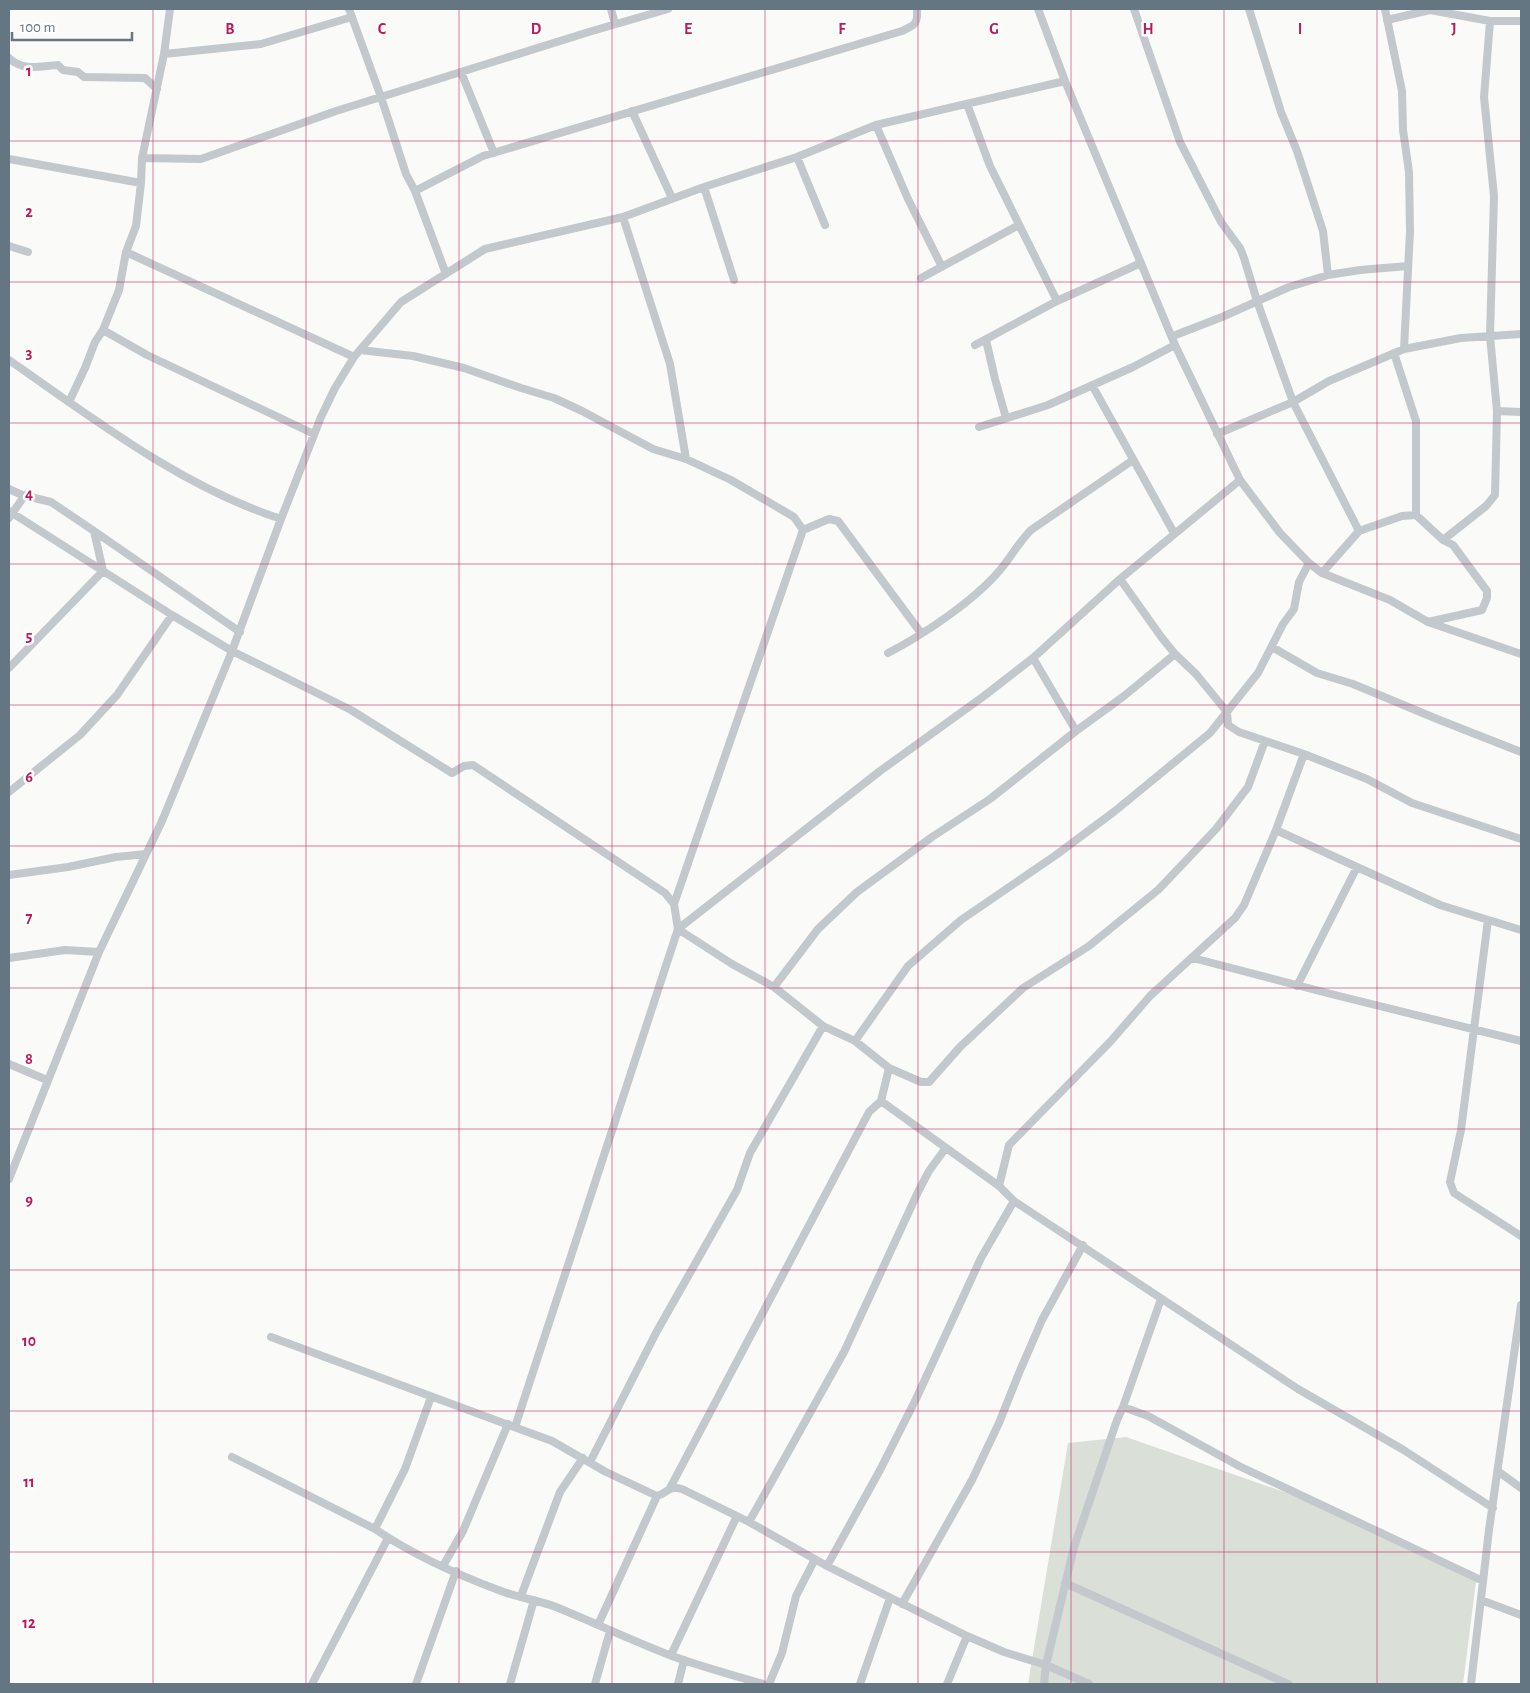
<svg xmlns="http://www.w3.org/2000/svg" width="1530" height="1693" viewBox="0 0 1530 1693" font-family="'Alegreya Sans',sans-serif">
<rect width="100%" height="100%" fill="#fafaf8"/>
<path fill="#dadfd7" d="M1126,1437L1330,1508L1477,1574L1463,1684H1028L1068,1443Z"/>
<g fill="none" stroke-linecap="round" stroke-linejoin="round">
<path stroke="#c3c8cc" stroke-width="8" d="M349,9L381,97L406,174L415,191
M611,9L615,24
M1038,9L1065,81L1175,345L1240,480L1280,533L1309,563L1322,573L1390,600L1428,622L1521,654
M1134,9L1180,142L1221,222L1240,248L1244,258L1257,301L1293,402L1359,531
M1249,9L1281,112L1297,151L1323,231L1328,275
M1385,9L1402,91L1403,130L1409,172L1410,231L1404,349
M1387,20L1430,10L1490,21H1521
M164,54L261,44L352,17
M9,58C23,72 41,66 58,65L63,70L78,72L84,77L145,78L157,89
M461,72L494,153
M967,104L990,166L1057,301
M632,111L672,198
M876,125L908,199L942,267
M797,157L825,225
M142,158L201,159L336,111L592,31L668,9
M9,159L141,183
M704,187L734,280
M623,217L670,364L686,459
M9,246L28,252
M126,252L354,357
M446,274L415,191L483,156L902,31C915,25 918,24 917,9
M921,278L1019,225
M103,330L119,290L126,252L136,226L141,183L142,158L164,54L170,9
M1173,336L1222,317L1289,287L1328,275L1360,270L1408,266
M986,340L995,379L1006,418
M975,345L1057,301L1141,263
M360,350L413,356L464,368L521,388L554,398L582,411L653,449L686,459L731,480L794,517L803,530L829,519L838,521L921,633
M1394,353L1416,421V515
M9,360C94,419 182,487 281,519
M1092,385L1174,533
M69,402L85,368L95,342L103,330L147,355L314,434
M1497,411L1521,412
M979,427L1048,405L1133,367L1175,345
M1217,434L1293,402L1329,381L1404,349L1461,338L1521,334
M9,489L22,495L51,502L94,531L103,571L9,668
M9,511L172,615L232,651L351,710L452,773L464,766L473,765L665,893L674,904L678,929L515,1427
M9,518L25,495
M94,531L240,632
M1443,540L1486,506L1495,495L1497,411L1490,336L1494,196L1484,97L1490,21
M1322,573L1359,531L1402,516L1416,515L1443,540L1453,545L1487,591V598L1482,610L1428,622
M1272,647L1317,673L1353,684L1437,719L1521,752
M888,653C923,635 974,601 1000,570C1011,557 1019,542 1031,530L1133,460
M1033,658L1076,731
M1304,754L1367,779L1412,803L1521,839
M9,792L80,735L117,695L172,615
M1276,830L1440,905L1521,930
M9,875L68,867L116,857L146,854
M674,904L803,530
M1488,920L1461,1130L1450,1182L1454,1193L1521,1236
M678,929L732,964L774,987L823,1026L855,1041L889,1068L881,1101L999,1186L1014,1201L1298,1389L1402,1449L1493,1508
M678,929L880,771L984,696L1033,658L1120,579L1240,480
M9,958L65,950L99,952
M1193,958L1335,995L1521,1041
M1297,986L1357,867
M774,987L818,929L857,892L932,837L990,799L1076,731L1124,696L1175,654
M855,1041L908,966L961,920L1056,855L1115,811L1210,733L1258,673L1283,624L1294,609L1299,582L1309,563
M9,1064L47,1080
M889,1068L921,1082H929L960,1047L1023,988L1089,946L1158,890L1216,829L1248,787L1265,741
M9,1179L99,952L162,821L232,651L281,519L321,417L335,388L354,357L401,302L485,249L623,217L704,187L797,157L876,125L1065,81
M999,1186L1009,1145L1110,1042L1150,996L1235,918L1244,905L1276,830L1304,754L1239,732L1228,725L1227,712L1196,674L1175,654L1162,638L1120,579
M271,1337L552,1441L606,1472L657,1496C668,1493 668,1485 682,1489L749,1522L827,1566L967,1636L1004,1652L1046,1665L1089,1684
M1123,1407L1161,1299
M232,1457L375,1529C413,1555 458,1575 501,1591C519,1598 538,1600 556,1607C595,1623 633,1641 672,1656C702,1667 733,1675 763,1684
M590,1462L657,1331L737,1190L750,1153L823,1026
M1499,1472L1521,1488
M670,1488L869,1112L881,1101
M749,1522L844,1352L918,1192L929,1171L945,1149
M375,1529L405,1469L431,1397
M443,1566L463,1531L508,1424
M827,1566L880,1470L916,1399L981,1258L1014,1201
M1065,1583L1288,1684
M521,1596L560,1492L583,1458
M1481,1600L1521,1615
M902,1604L972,1480L999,1423L1019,1373L1042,1320L1083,1245
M598,1625L657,1496
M671,1655L737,1516
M312,1684L388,1538
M416,1684L456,1571
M510,1684L534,1600
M595,1684L610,1631
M678,1684L684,1660
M769,1684L782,1653L796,1596L815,1559
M860,1684L890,1598
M947,1684L967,1636
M1044,1684L1046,1665L1074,1547L1117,1420L1123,1407L1148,1416L1239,1466L1483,1581
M1471,1684L1489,1530L1521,1305"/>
</g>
<path fill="none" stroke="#c2185b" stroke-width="1" stroke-opacity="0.55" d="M153,9V1684M306,9V1684M459,9V1684M612,9V1684M765,9V1684M918,9V1684M1071,9V1684M1224,9V1684M1377,9V1684M9,141H1521M9,282H1521M9,423H1521M9,564H1521M9,705H1521M9,846H1521M9,988H1521M9,1129H1521M9,1270H1521M9,1411H1521M9,1552H1521"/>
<g font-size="16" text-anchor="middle" font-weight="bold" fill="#c2185b" stroke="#fff" stroke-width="5" stroke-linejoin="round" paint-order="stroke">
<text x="230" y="34">B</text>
<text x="382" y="34">C</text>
<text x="536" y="34">D</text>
<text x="688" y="34">E</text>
<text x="842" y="34">F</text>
<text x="994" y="34">G</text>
<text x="1148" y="34">H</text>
<text x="1300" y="34">I</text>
<text x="1454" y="34">J</text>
<text x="29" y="76">1</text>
<text x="29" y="217">2</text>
<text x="29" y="358">3</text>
<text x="29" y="499">4</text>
<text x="29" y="641">5</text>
<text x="29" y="782">6</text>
<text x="29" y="923">7</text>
<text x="29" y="1064">8</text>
<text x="29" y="1205">9</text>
<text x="29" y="1346">10</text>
<text x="29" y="1487">11</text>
<text x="29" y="1628">12</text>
</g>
<rect width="1530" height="1693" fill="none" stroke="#657683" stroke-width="20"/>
<path d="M12 32v8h120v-8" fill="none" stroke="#657683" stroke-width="2.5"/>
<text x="20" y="32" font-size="15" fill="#657683" stroke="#ffffff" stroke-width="4" paint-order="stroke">100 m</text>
</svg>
